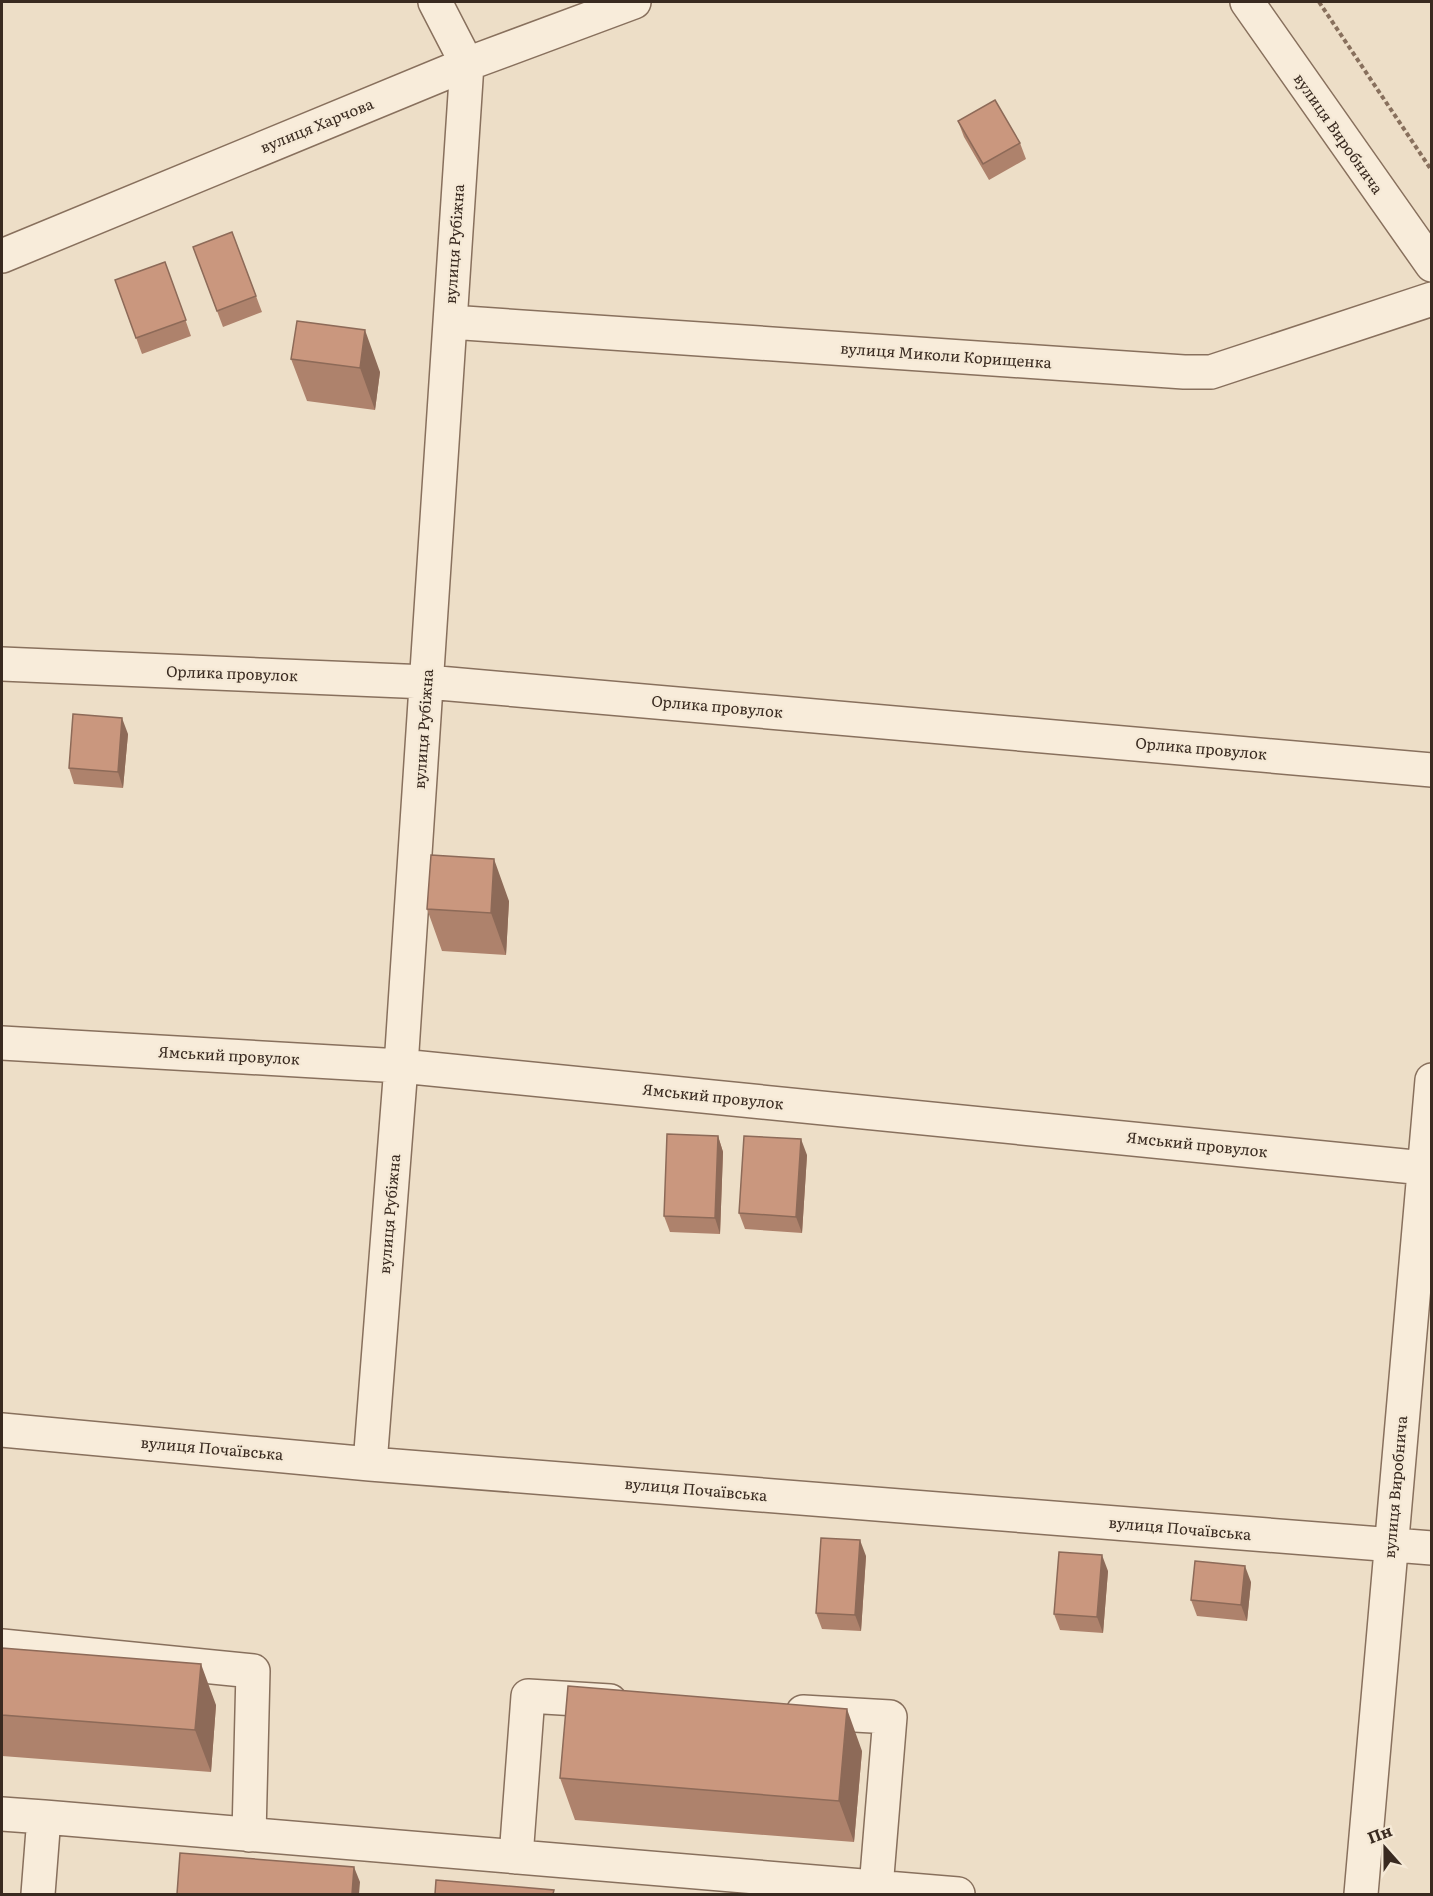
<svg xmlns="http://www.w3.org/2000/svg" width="1433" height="1896" viewBox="0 0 1433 1896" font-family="Literata,serif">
<rect width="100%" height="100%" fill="#eddec7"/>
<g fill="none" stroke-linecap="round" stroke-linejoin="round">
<defs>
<path id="minor" d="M1247,2L1432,265
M2,256L467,64L634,2
M450,322L1184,372H1211L1432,299
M2,664L427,682L1432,770
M2,1043L401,1066L1424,1168
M2,1430L370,1464L1432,1548
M370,1464L401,1066L467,64L435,2
M2,1646L253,1671L249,1835
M803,1712L890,1717L876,1888
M2,1814L44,1817
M516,1857L528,1696L610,1701
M38,1894L44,1817L958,1894
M1361,1894L1432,1080"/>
</defs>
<use href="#minor" stroke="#88705d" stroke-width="36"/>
<path stroke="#88705d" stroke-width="4" stroke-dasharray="4.5 3" stroke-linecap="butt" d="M1319,2L1432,171"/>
<use href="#minor" stroke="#f8ecda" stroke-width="33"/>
</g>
<path fill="#ae826c" d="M958,121L1020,143L1026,159L989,180L964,137Z
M232,232L262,312L223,327L193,247Z
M165,262L191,336L142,354L115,280Z
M297,321L380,372L375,410L307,401L291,359Z
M128,734L123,788L74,784L69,768Z
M509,901L506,955L442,951L427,909Z
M718,1136L723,1152L720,1234L670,1232L664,1216Z
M807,1155L802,1233L745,1229L739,1213Z
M866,1556L861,1631L822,1629L816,1613Z
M1108,1571L1103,1633L1060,1630L1054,1614Z
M1251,1582L1247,1621L1197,1616L1191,1600Z
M2,1648L216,1705L211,1772L2,1756Z
M862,1751L854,1842L575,1820L560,1778Z"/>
<path fill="#8d6a58" d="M365,330L380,372L375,410L360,368Z
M122,718L128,734L123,788L118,772Z
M494,859L509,901L506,955L491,913Z
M718,1136L723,1152L720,1234L715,1218Z
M801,1139L807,1155L802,1233L796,1217Z
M860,1540L866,1556L861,1631L855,1615Z
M1102,1555L1108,1571L1103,1633L1097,1617Z
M1245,1566L1251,1582L1247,1621L1241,1605Z
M201,1664L216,1705L211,1772L195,1730Z
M847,1709L862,1751L854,1842L839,1801Z
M354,1867L360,1882L359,1894H352Z"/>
<path fill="#ca977e" stroke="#8d6a58" stroke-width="1.5" d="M995,100L1020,143L983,164L958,121Z
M232,232L256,296L217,311L193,247Z
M165,262L186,320L136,338L115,280Z
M297,321L365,330L360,368L291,359Z
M73,714L122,718L118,772L69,768Z
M431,855L494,859L491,913L427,909Z
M667,1134L718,1136L715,1218L664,1216Z
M744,1136L801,1139L796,1217L739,1213Z
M821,1538L860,1540L855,1615L816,1613Z
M1059,1552L1102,1555L1097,1617L1054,1614Z
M1195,1561L1245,1566L1241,1605L1191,1600Z
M2,1648L201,1664L195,1730L2,1715Z
M568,1686L847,1709L839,1801L560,1778Z
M180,1853L354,1867L352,1894H177Z
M436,1880L554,1890L553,1894H435Z"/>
<g text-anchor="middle" stroke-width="4.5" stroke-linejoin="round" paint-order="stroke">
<g font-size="15" fill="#392a20" stroke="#f5e9d6">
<text transform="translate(317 126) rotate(-22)" y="5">вулиця Харчова</text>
<text transform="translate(1338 134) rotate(55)" y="5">вулиця Виробнича</text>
<text transform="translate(455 244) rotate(-86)" y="5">вулиця Рубіжна</text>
<text transform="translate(946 356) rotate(4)" y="5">вулиця Миколи Корищенка</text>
<text transform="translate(232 674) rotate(2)" y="5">Орлика провулок</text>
<text transform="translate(717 707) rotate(5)" y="5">Орлика провулок</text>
<text transform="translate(424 729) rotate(-86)" y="5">вулиця Рубіжна</text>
<text transform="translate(1201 749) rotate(5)" y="5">Орлика провулок</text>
<text transform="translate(229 1056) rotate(3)" y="5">Ямський провулок</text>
<text transform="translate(713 1097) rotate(6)" y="5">Ямський провулок</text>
<text transform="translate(1197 1145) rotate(6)" y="5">Ямський провулок</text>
<text transform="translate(390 1214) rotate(-85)" y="5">вулиця Рубіжна</text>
<text transform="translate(212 1449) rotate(5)" y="5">вулиця Почаївська</text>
<text transform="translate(1396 1487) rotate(-85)" y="5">вулиця Виробнича</text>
<text transform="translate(696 1490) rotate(5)" y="5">вулиця Почаївська</text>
<text transform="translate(1180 1529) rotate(5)" y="5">вулиця Почаївська</text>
</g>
</g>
<rect width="1433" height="1896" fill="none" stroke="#392a20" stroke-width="6"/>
<g transform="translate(1385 1848) rotate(339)" stroke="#f5e9d6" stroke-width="4.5" paint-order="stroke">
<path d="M0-4.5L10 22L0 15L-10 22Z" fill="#392a20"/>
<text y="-9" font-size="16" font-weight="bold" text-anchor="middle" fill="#392a20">Пн</text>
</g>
</svg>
